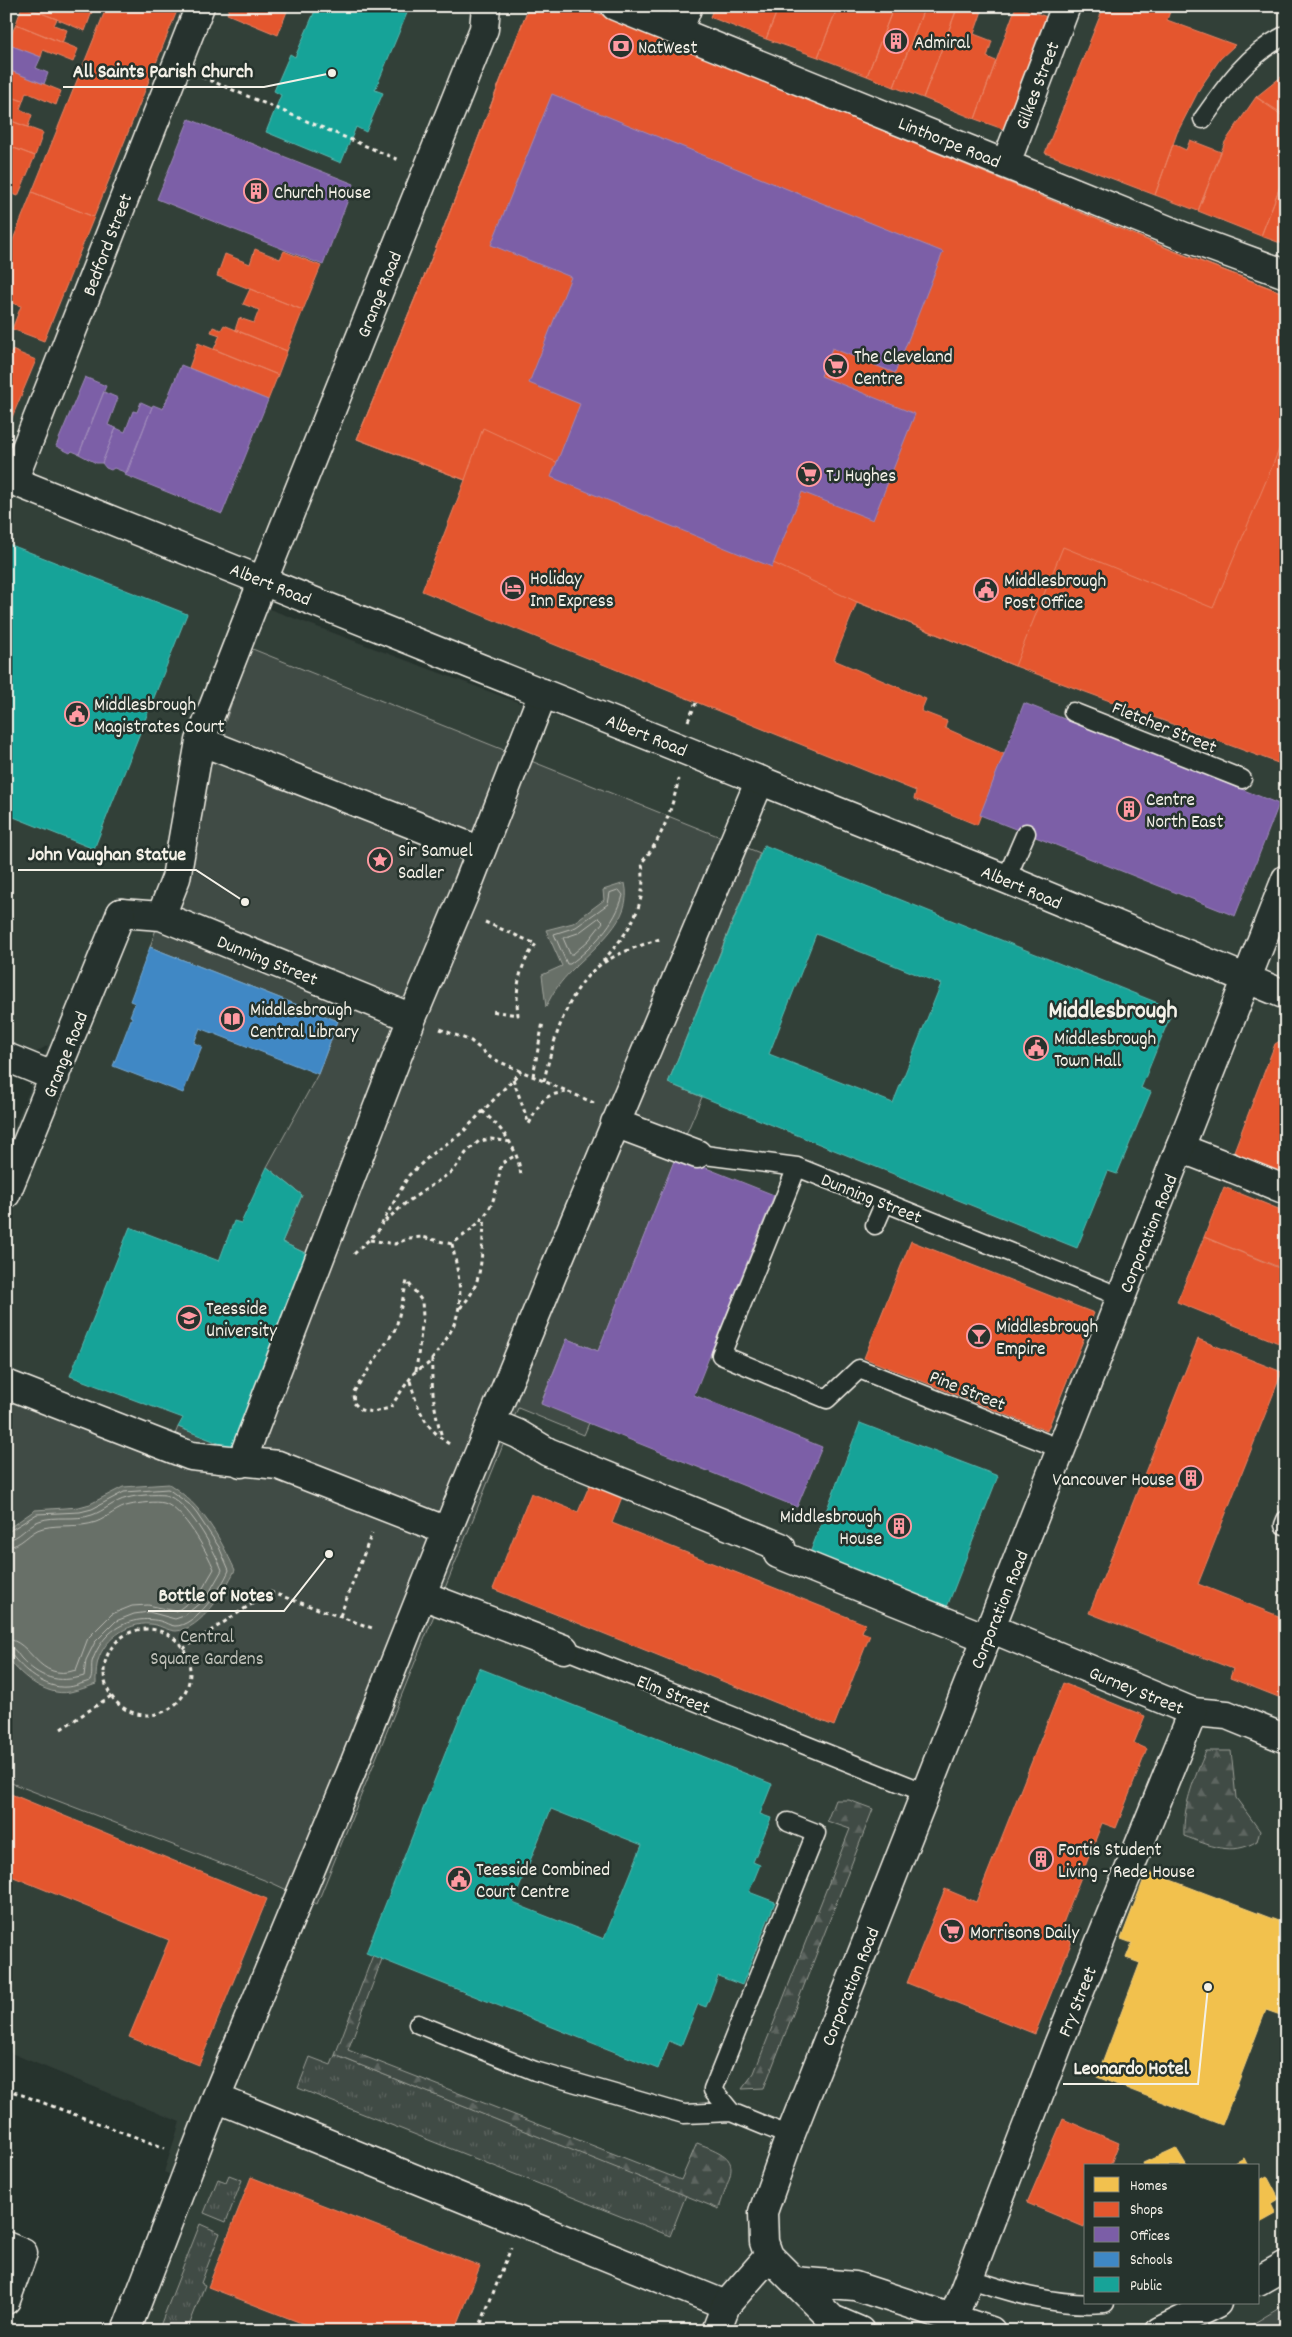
<svg xmlns="http://www.w3.org/2000/svg" width="1292" height="2337" viewBox="0 0 1292 2337" font-family="Dekko,sans-serif">
<defs>
<pattern id="grass-tufts" width="24" height="20" patternUnits="userSpaceOnUse" patternTransform="scale(1.25)"><rect width="24" height="20" fill="#414b45"/><path d="M3 7l-1-3M5 7V3M7 7l1-3M15 17l-1-3M17 17v-4M19 17l1-3" fill="none" stroke="#5d6560"/></pattern>
<pattern id="forest-firs" width="22" height="20" patternUnits="userSpaceOnUse" patternTransform="scale(1.25)"><rect width="22" height="20" fill="#414b45"/><path d="M5 1l3.5 6h-7zM16 11l3.5 6h-7z" fill="#5d6560"/></pattern>
</defs>
<rect width="100%" height="100%" fill="#26332d"/>
<filter id="ink" filterUnits="userSpaceOnUse"><feTurbulence type="fractalNoise" baseFrequency=".02" numOctaves="2"/><feDisplacementMap in="SourceGraphic" scale="10" xChannelSelector="R" yChannelSelector="G"/><feConvolveMatrix kernelMatrix="1 2 1 2 8 2 1 2 1" color-interpolation-filters="sRGB"/></filter>
<g filter="url(#ink)">
<path fill="#333f39" fill-rule="evenodd" d="M6,6H1286V1600L1254,1677L1286,1690V2304L1241,2331H109L173,2176L164,2172L180,2122L6,2051V1147L48,1045L34,1054L6,1048ZM263,580L817,804L552,715L245,600ZM1086,2166H1258V2303H1086Z"/>
<path fill="url(#grass-tufts)" stroke="#9a9e96" d="M335,2055L686,2195L670,2236L298,2088L310,2057L331,2065Z
M229,2175L242,2180L226,2222L204,2213L218,2179L226,2182Z
M200,2224L220,2233L201,2283L205,2285L187,2331H158Z
M1286,2304V2331H1241Z"/>
<path fill="url(#forest-firs)" stroke="#9a9e96" d="M1206,1751H1231L1236,1798L1260,1831L1257,1841C1232,1857 1209,1845 1184,1836C1183,1804 1194,1779 1206,1751Z
M835,1800H849L873,1809L764,2088L742,2089L754,2073L850,1829L827,1821Z
M373,1955L382,1959L348,2050L681,2180L697,2143C745,2160 732,2166 719,2209L335,2055Z"/>
<path fill="#414b45" stroke="#9a9e96" d="M250,648L760,853L668,1083L702,1097L672,1167L598,1351L567,1339L541,1403L589,1423L584,1435L518,1408L317,1904L272,1883L6,1781V1373L172,1442L178,1427L236,1449L309,1255L282,1242L302,1195L267,1167L318,1074L338,1021L150,947Z"/>
<path fill="#676f68" stroke="#9fa39b" d="M625,883C634,920 594,947 572,970C561,981 552,993 546,1007L542,975L562,966L546,930L573,923L604,900L603,890Z
M169,1484C202,1505 219,1536 235,1570C225,1590 201,1630 176,1631C168,1631 158,1624 150,1624C127,1622 101,1641 97,1665C96,1671 96,1678 96,1684C88,1687 79,1690 70,1692C46,1697 17,1674 6,1654V1530L35,1510L79,1507L90,1504L123,1487Z"/>
<path fill="#f2c14e" stroke="#f3cf7c" d="M1147,1871L1286,1924V2017L1266,2010L1222,2125L1097,2077L1140,1963L1126,1958L1132,1943L1121,1939Z
M1176,2148L1187,2166H1144L1143,2163Z
M1244,2158L1248,2166H1229Z
M1267,2176L1279,2199L1271,2204L1276,2214L1258,2224V2181Z"/>
<path fill="#e4572e" stroke="#e98566" d="M22,6L57,19L54,25L67,30L62,43L16,24Z
M25,6H86L93,9L85,31Z
M107,6H179L94,217L32,192Z
M230,6H289L278,35L227,14Z
M529,6H581L1179,253L1286,294V433L1213,608L1063,547L1015,666L857,602L483,428L465,480L357,439L439,240Z
M529,6H581L1179,253L1286,294V766L1015,666L857,602L834,660L926,699L921,711L947,721L945,728L1004,754L977,825L914,799L916,791L422,591L465,480L357,439L439,240Z
M714,6H779L766,39L710,17Z
M779,6H838L818,57L766,39Z
M838,6H894L867,76L818,57Z
M894,6H925L894,87L867,76Z
M925,6H958L923,98L894,87Z
M958,6L983,8L974,34L992,41L987,57L996,61L975,119L923,98Z
M1016,6L1047,17L1007,126L1003,129L975,119Z
M1104,6H1172L1167,20L1235,45L1220,59L1200,88L1177,133L1155,195L1045,153Z
M16,24L78,49L73,62L43,50L41,57L7,44Z
M6,69L61,91L56,105L26,92L23,101L6,95Z
M1286,73V116L1284,117L1256,97Z
M6,95L23,101L20,109L32,115L28,127L6,119Z
M1256,97L1286,116V171L1261,236L1198,211L1225,142Z
M6,119L43,133L35,156L6,145Z
M1190,140L1221,152L1198,211L1155,195L1173,144L1186,150Z
M6,145L35,156L18,196L7,192L10,182L6,180Z
M1286,171V245L1261,236Z
M32,192L94,217L44,341L12,329L21,306L6,301V257Z
M255,249L280,259L284,251L321,266L303,310L217,276L225,254L250,264Z
M250,289L303,310L287,351L235,330L239,318L254,323L259,310L243,304Z
M224,325L287,351L278,375L214,349L220,335L211,332L213,327L221,330Z
M198,343L278,375L268,400L189,368Z
M12,350L36,360L8,427L6,426V358L8,359Z
M1284,1038L1286,1039V1177L1238,1159L1234,1151L1275,1044Z
M1224,1187L1286,1212V1256L1281,1268L1204,1237Z
M1204,1237L1286,1271V1346L1177,1302Z
M911,1241L1094,1313L1047,1431L864,1358Z
M1198,1339L1282,1372L1198,1584L1286,1619V1700L1230,1678L1233,1669L1089,1613Z
M590,1484L622,1497L612,1523L865,1624L862,1632L870,1635L834,1726L493,1589L531,1493L578,1512Z
M1063,1683L1145,1716L1134,1743L1147,1749L1116,1828L1102,1823L1058,1936L1072,1941L1035,2034L907,1983L945,1889L976,1902Z
M6,1792L267,1899L199,2065L129,2037L169,1940L6,1874Z
M1063,2119L1119,2143L1110,2166H1086V2222L1084,2227L1027,2203Z
M251,2177L480,2266L455,2331H322L208,2287Z"/>
<path fill="#7b5ea7" stroke="#9f8aba" d="M7,44L41,57L36,68L48,73L44,84L6,69Z
M552,94L943,252L895,373L832,348L821,376L915,414L873,520L802,492L772,567L551,477L580,404L529,383L571,277L491,245Z
M189,119L354,184L323,265L157,199Z
M181,365L268,400L222,514L125,475L152,407L153,405L163,409Z
M85,377L106,386L79,454L72,451L70,453L56,446Z
M104,392L118,398L108,425L116,428L102,463H96L79,454Z
M141,402L152,407L127,473L114,468L111,470L106,468L102,463L116,428L125,432L133,411L137,412Z
M1024,703L1279,804L1235,916L980,815Z
M676,1156L774,1195L694,1395L822,1447L797,1507L541,1404L567,1339L598,1351Z"/>
<path fill="#3f88c5" stroke="#75a8d0" d="M150,947L338,1021L318,1074L200,1028L194,1043L202,1046L183,1093L113,1066L132,1017L130,1016L135,1003L130,1001Z"/>
<path fill="#17a398" stroke="#59bab0" fill-rule="evenodd" d="M317,6H410L375,90L383,93L366,132L356,127L341,163L266,132L281,95L274,91L290,54L295,57Z
M6,543L187,614L94,849L6,814Z
M764,845L1173,1009L1141,1088L1151,1092L1117,1174L1108,1171L1077,1248L668,1083ZM816,934L941,984L893,1103L769,1054Z
M267,1167L302,1195L282,1242L309,1255L236,1450L178,1427L183,1418L70,1376L130,1227L219,1261L234,1221L241,1223Z
M860,1423L998,1476L945,1612L808,1558Z
M479,1668L772,1784L760,1814L771,1818L753,1862L760,1865L749,1892L775,1902L742,1985L718,1976L706,2007L698,2004L681,2046L669,2041L658,2069L366,1953ZM551,1809L642,1845L604,1939L513,1903Z"/>
<g fill="none" stroke-linecap="round" stroke-linejoin="round">
<path stroke="#bcbdb5" stroke-width="1" d="M619,890L623,895C616,923 593,947 570,964H567L554,934L576,927L608,904L610,893Z
M599,918L603,922L589,940L573,954H570L563,938L578,933Z
M6,1533L37,1514L80,1512L92,1509L124,1492L168,1489L189,1504L197,1514L219,1547L229,1570C223,1586 195,1627 175,1626C170,1626 165,1622 160,1621C142,1617 124,1621 110,1633C102,1640 95,1652 92,1662C91,1669 93,1675 90,1681C82,1683 74,1687 67,1687C45,1689 23,1670 11,1654L6,1653
M6,1540C20,1539 27,1525 39,1521C55,1515 75,1521 92,1515C104,1511 114,1501 127,1498C137,1495 155,1494 165,1495C187,1499 215,1551 222,1570L206,1598L184,1616L175,1619L149,1612L134,1614L116,1621L95,1642L86,1660L84,1676C58,1684 39,1678 21,1658C16,1652 15,1647 6,1647
M6,1547C22,1547 29,1531 43,1528C60,1524 78,1528 96,1522C107,1518 118,1507 130,1505C139,1503 156,1501 164,1503C183,1508 207,1552 214,1569L200,1593L180,1609L175,1611L148,1605L132,1606L112,1614L88,1638L76,1670C36,1683 33,1640 6,1639"/>
<defs>
<path id="service" d="M1203,119C1226,86 1248,54 1286,35
M1073,712L1242,779
M1006,879L1026,833
M697,1154L797,1167L1121,1297
M797,1167L721,1355L827,1399L859,1369L1061,1449
M875,1225L885,1202
M1284,1525L1286,1520
M564,1649L926,1793
M418,2024L535,2071L684,2114L731,2112L790,2136
M731,2112L713,2090L816,1833L788,1822
M968,2278C1012,2293 1058,2307 1105,2303"/>
<path id="pedestrian" d="M615,6L1185,237L1286,274
M678,32L688,6
M1006,163L1066,6
M200,741L481,851
M121,913L161,916L412,1018
M161,916L176,878L200,741L263,580
M615,1123L697,1154
M1180,1148L1232,1168
M6,1384L191,1456L278,1465L447,1531
M492,1423L518,1434L548,1452L781,1547L778,1554L986,1638
M241,1463L412,1018L465,892L543,693
M422,1595L564,1649
M1193,1712L1227,1715L1286,1739
M216,2098L726,2305
M126,2331L216,2098L351,1772L447,1531L557,1263L760,780"/>
<path id="minor" d="M6,478L1006,879L1286,995
M13,481L200,6
M263,580L484,29L486,6
M6,1057L55,1077
M1232,1168L1286,1190
M6,1194L121,913
M6,2246L23,2253L6,2300
M794,2281L855,2286L991,2331
M953,2319L1058,2045L1193,1712L990,1628
M716,2331L726,2305L769,2256
M860,2331L832,2319L769,2256L764,2242L763,2212L790,2136L1286,879"/>
<path id="tertiary" d="M1258,2281L1286,2265
M1160,2331L1217,2303"/>
</defs>
<use href="#service" stroke="#f4f1e8" stroke-width="21"/>
<use href="#pedestrian" stroke="#f4f1e8" stroke-width="31"/>
<use href="#minor" stroke="#f4f1e8" stroke-width="31"/>
<use href="#tertiary" stroke="#f4f1e8" stroke-width="31"/>
<path stroke="#f4f1e8" stroke-width="3" stroke-dasharray="4 4" stroke-linecap="butt" d="M202,77L399,160
M688,721L696,703
M485,922L536,944C519,965 515,989 518,1015L491,1011
M603,961C631,929 647,906 642,862C663,838 671,810 679,779
M440,1029L471,1041L491,1058L594,1103
M533,1076L543,1022
M513,1079L529,1124C541,1101 542,1094 569,1092
M544,1081C552,1044 569,984 603,963C620,952 641,945 660,939
M482,1111C503,1129 518,1148 521,1176
M385,1221L407,1202L453,1171L466,1153L479,1141L491,1139L511,1142
M370,1240L395,1244L409,1238L422,1237L452,1244
M354,1254L378,1231L409,1175L433,1153L462,1133L521,1071
M460,1308C486,1282 480,1252 485,1218
M432,1359C431,1386 434,1411 442,1437
M416,1371L423,1317L422,1301L407,1281L396,1328L353,1393L354,1403L361,1410L373,1412L390,1408C398,1396 406,1384 414,1373C418,1368 426,1367 430,1362C466,1316 464,1299 452,1244C489,1217 494,1210 501,1164L516,1155
M410,1381C418,1409 424,1428 451,1445
M340,1616L372,1533
M104 1672a43 43 0 1 1 86 0a43 43 0 1 1-86 0Z
M183,1649L270,1592L375,1629
M61,1729L111,1696
M6,2089L165,2148
M478,2331L511,2248"/>
<use href="#service" stroke="#26332d" stroke-width="18"/>
<use href="#pedestrian" stroke="#26332d" stroke-width="28"/>
<use href="#minor" stroke="#26332d" stroke-width="28"/>
<use href="#tertiary" stroke="#26332d" stroke-width="28"/>
</g>
</g>
<defs>
<symbol id="building-ring" viewBox="-11 -11 22 22"><circle r="9.5" fill="#26332d" stroke="#ff9aa2" stroke-width="1.5"/><path d="M-4-6H4V6H1V3H-1V6H-4ZM-2.5-4.3h1.7v1.8h-1.7ZM.8-4.3h1.7v1.8H.8ZM-2.5-1h1.7V.8h-1.7ZM.8-1h1.7V.8H.8Z" fill="#ff9aa2"/></symbol>
<symbol id="bank-ring" viewBox="-11 -11 22 22"><circle r="9.5" fill="#26332d" stroke="#ff9aa2" stroke-width="1.5"/><path d="M-6-4H6V4H-6ZM0-2.3a2.3 2.3 0 1 0 0 4.6a2.3 2.3 0 1 0 0-4.6Z" fill="#ff9aa2"/></symbol>
<symbol id="supermarket-ring" viewBox="-11 -11 22 22"><circle r="9.5" fill="#26332d" stroke="#ff9aa2" stroke-width="1.5"/><path d="M-6-5.5h2.5l.6 2H6L4.5 2H-2.5L-4.4-4H-6ZM-1.5 3.2a1.3 1.3 0 1 0 .1 0ZM3 3.2a1.3 1.3 0 1 0 .1 0Z" fill="#ff9aa2"/></symbol>
<symbol id="hotel-ring" viewBox="-11 -11 22 22"><circle r="9.5" fill="#26332d" stroke="#ff9aa2" stroke-width="1.5"/><path d="M-6-4.5h1.5V1H6V5H4.5V3h-9V5H-6ZM-4 0a1.8 1.8 0 1 1 3.6 0ZM.5 0V-2.5h3Q6-2.5 6 0Z" fill="#ff9aa2"/></symbol>
<symbol id="civic-ring" viewBox="-11 -11 22 22"><circle r="9.5" fill="#26332d" stroke="#ff9aa2" stroke-width="1.5"/><path d="M-.6-6.5H3V-4.5H.6V-3L4-1V1h2V6H-6V1h2V-1L-.6-3ZM-1.2 2.5V6h2.4V2.5Z" fill="#ff9aa2"/></symbol>
<symbol id="sight-ring" viewBox="-11 -11 22 22"><circle r="9.5" fill="#26332d" stroke="#ff9aa2" stroke-width="1.5"/><path d="M0-6L1.8-2.2L6-1.7L2.9 1.2L3.7 5.4L0 3.3L-3.7 5.4L-2.9 1.2L-6-1.7L-1.8-2.2Z" fill="#ff9aa2"/></symbol>
<symbol id="library-ring" viewBox="-11 -11 22 22"><circle r="9.5" fill="#26332d" stroke="#ff9aa2" stroke-width="1.5"/><path d="M-6-4Q-3-5.5-.7-3.5V5Q-3 3-6 4ZM6-4Q3-5.5 .7-3.5V5Q3 3 6 4Z" fill="#ff9aa2"/></symbol>
<symbol id="university-ring" viewBox="-11 -11 22 22"><circle r="9.5" fill="#26332d" stroke="#ff9aa2" stroke-width="1.5"/><path d="M0-5L7-2L0 1L-7-2ZM-4 1L0 2.5L4 1V4Q0 6-4 4Z" fill="#ff9aa2"/></symbol>
<symbol id="bar-ring" viewBox="-11 -11 22 22"><circle r="9.5" fill="#26332d" stroke="#ff9aa2" stroke-width="1.5"/><path d="M-6-5H6L.8 .8V4.5H3.5V6h-7V4.5H-.8V.8Z" fill="#ff9aa2"/></symbol>
</defs>
<g fill-rule="evenodd">
<use href="#building-ring" x="882" y="27" width="28" height="28"/>
<use href="#bank-ring" x="607" y="32" width="28" height="28"/>
<use href="#building-ring" x="242" y="177" width="28" height="28"/>
<use href="#supermarket-ring" x="822" y="352" width="28" height="28"/>
<use href="#supermarket-ring" x="795" y="460" width="28" height="28"/>
<use href="#hotel-ring" x="499" y="574" width="28" height="28"/>
<use href="#civic-ring" x="972" y="576" width="28" height="28"/>
<use href="#civic-ring" x="63" y="700" width="28" height="28"/>
<use href="#building-ring" x="1115" y="795" width="28" height="28"/>
<use href="#sight-ring" x="366" y="846" width="28" height="28"/>
<use href="#library-ring" x="218" y="1005" width="28" height="28"/>
<use href="#civic-ring" x="1022" y="1034" width="28" height="28"/>
<use href="#university-ring" x="175" y="1304" width="28" height="28"/>
<use href="#bar-ring" x="965" y="1322" width="28" height="28"/>
<use href="#building-ring" x="1177" y="1464" width="28" height="28"/>
<use href="#building-ring" x="885" y="1512" width="28" height="28"/>
<use href="#building-ring" x="1027" y="1845" width="28" height="28"/>
<use href="#civic-ring" x="445" y="1865" width="28" height="28"/>
<use href="#supermarket-ring" x="938" y="1917" width="28" height="28"/>
</g>
<g text-anchor="middle" stroke-width="5" stroke-linejoin="round" paint-order="stroke">
<g font-size="19" fill="#f4f1e8" stroke="#26332d" text-anchor="start">
<text x="914" y="48">Admiral</text>
<text x="638" y="53">NatWest</text>
<text x="274" y="198">Church House</text>
<text x="854" y="362">The Cleveland<tspan x="854" dy="22">Centre</tspan></text>
<text x="826" y="481">TJ Hughes</text>
<text x="530" y="584">Holiday<tspan x="530" dy="22">Inn Express</tspan></text>
<text x="1004" y="586">Middlesbrough<tspan x="1004" dy="22">Post Office</tspan></text>
<text x="94" y="710">Middlesbrough<tspan x="94" dy="22">Magistrates Court</tspan></text>
<text x="1146" y="805">Centre<tspan x="1146" dy="22">North East</tspan></text>
<text x="398" y="856">Sir Samuel<tspan x="398" dy="22">Sadler</tspan></text>
<text x="250" y="1015">Middlesbrough<tspan x="250" dy="22">Central Library</tspan></text>
<text x="1054" y="1044">Middlesbrough<tspan x="1054" dy="22">Town Hall</tspan></text>
<text x="206" y="1314">Teesside<tspan x="206" dy="22">University</tspan></text>
<text x="996" y="1332">Middlesbrough<tspan x="996" dy="22">Empire</tspan></text>
<text x="1174" y="1485" text-anchor="end">Vancouver House</text>
<text x="882" y="1522" text-anchor="end">Middlesbrough<tspan x="882" dy="22">House</tspan></text>
<text x="1058" y="1855">Fortis Student<tspan x="1058" dy="22">Living - Rede House</tspan></text>
<text x="476" y="1875">Teesside Combined<tspan x="476" dy="22">Court Centre</tspan></text>
<text x="970" y="1938">Morrisons Daily</text>
</g>
<g font-size="19" fill="#f4f1e8" stroke="#26332d">
<text transform="translate(1036 85) rotate(-69)" y="7">Gilkes Street</text>
<text transform="translate(950 141) rotate(22)" y="7">Linthorpe Road</text>
<text transform="translate(106 244) rotate(-69)" y="7">Bedford Street</text>
<text transform="translate(378 294) rotate(-68)" y="7">Grange Road</text>
<text transform="translate(271 583) rotate(22)" y="7">Albert Road</text>
<text transform="translate(1165 726) rotate(22)" y="7">Fletcher Street</text>
<text transform="translate(647 734) rotate(22)" y="7">Albert Road</text>
<text transform="translate(1022 886) rotate(23)" y="7">Albert Road</text>
<text transform="translate(268 959) rotate(22)" y="7">Dunning Street</text>
<text transform="translate(64 1054) rotate(-68)" y="7">Grange Road</text>
<text transform="translate(872 1197) rotate(22)" y="7">Dunning Street</text>
<text transform="translate(1147 1233) rotate(-68)" y="7">Corporation Road</text>
<text transform="translate(968 1389) rotate(22)" y="7">Pine Street</text>
<text transform="translate(998 1609) rotate(-68)" y="7">Corporation Road</text>
<text transform="translate(1137 1689) rotate(22)" y="7">Gurney Street</text>
<text transform="translate(674 1693) rotate(22)" y="7">Elm Street</text>
<text transform="translate(849 1986) rotate(-68)" y="7">Corporation Road</text>
<text transform="translate(1076 2001) rotate(-68)" y="7">Fry Street</text>
</g>
<g font-size="19" fill="#bebfb7" stroke="#26332d">
<text x="207" y="1642">Central<tspan x="207" dy="22">Square Gardens</tspan></text>
</g>
<g font-size="24" font-weight="bold" fill="#f4f1e8" stroke="#26332d">
<text x="1113" y="1017">Middlesbrough</text>
</g>
</g>
<path fill="none" stroke="#f4f1e8" stroke-width="2" d="M332 73L264 87H63M245 902L196 870H18M329 1554L284 1611H148M1208 1987L1198 2084H1063"/>
<g fill="#f4f1e8" stroke="#26332d" stroke-width="2">
<circle cx="332" cy="73" r="5"/>
<circle cx="245" cy="902" r="5"/>
<circle cx="329" cy="1554" r="5"/>
<circle cx="1208" cy="1987" r="5"/>
</g>
<g font-size="20" text-anchor="middle" font-weight="bold" fill="#f4f1e8" stroke="#26332d" stroke-width="5" stroke-linejoin="round" paint-order="stroke">
<text x="163" y="77">All Saints Parish Church</text>
<text x="107" y="860">John Vaughan Statue</text>
<text x="216" y="1601">Bottle of Notes</text>
<text x="1131" y="2074">Leonardo Hotel</text>
</g>
<rect width="1292" height="2337" fill="none" stroke="#26332d" stroke-width="25"/>
<rect x="12" y="12" width="1267" height="2312" fill="none" stroke="#f4f1e8" stroke-width="2" filter="url(#ink)"/>
<rect x="1084" y="2164" width="175" height="140" fill="#26332d" stroke="#787f78"/>
<rect x="1094" y="2177" width="25" height="15" fill="#f2c14e" stroke="#787f78"/>
<text x="1130" y="2190" font-size="15" fill="#f4f1e8">Homes</text>
<rect x="1094" y="2202" width="25" height="15" fill="#e4572e" stroke="#787f78"/>
<text x="1130" y="2214" font-size="15" fill="#f4f1e8">Shops</text>
<rect x="1094" y="2227" width="25" height="15" fill="#7b5ea7" stroke="#787f78"/>
<text x="1130" y="2240" font-size="15" fill="#f4f1e8">Offices</text>
<rect x="1094" y="2252" width="25" height="15" fill="#3f88c5" stroke="#787f78"/>
<text x="1130" y="2264" font-size="15" fill="#f4f1e8">Schools</text>
<rect x="1094" y="2277" width="25" height="15" fill="#17a398" stroke="#787f78"/>
<text x="1130" y="2290" font-size="15" fill="#f4f1e8">Public</text>
</svg>
